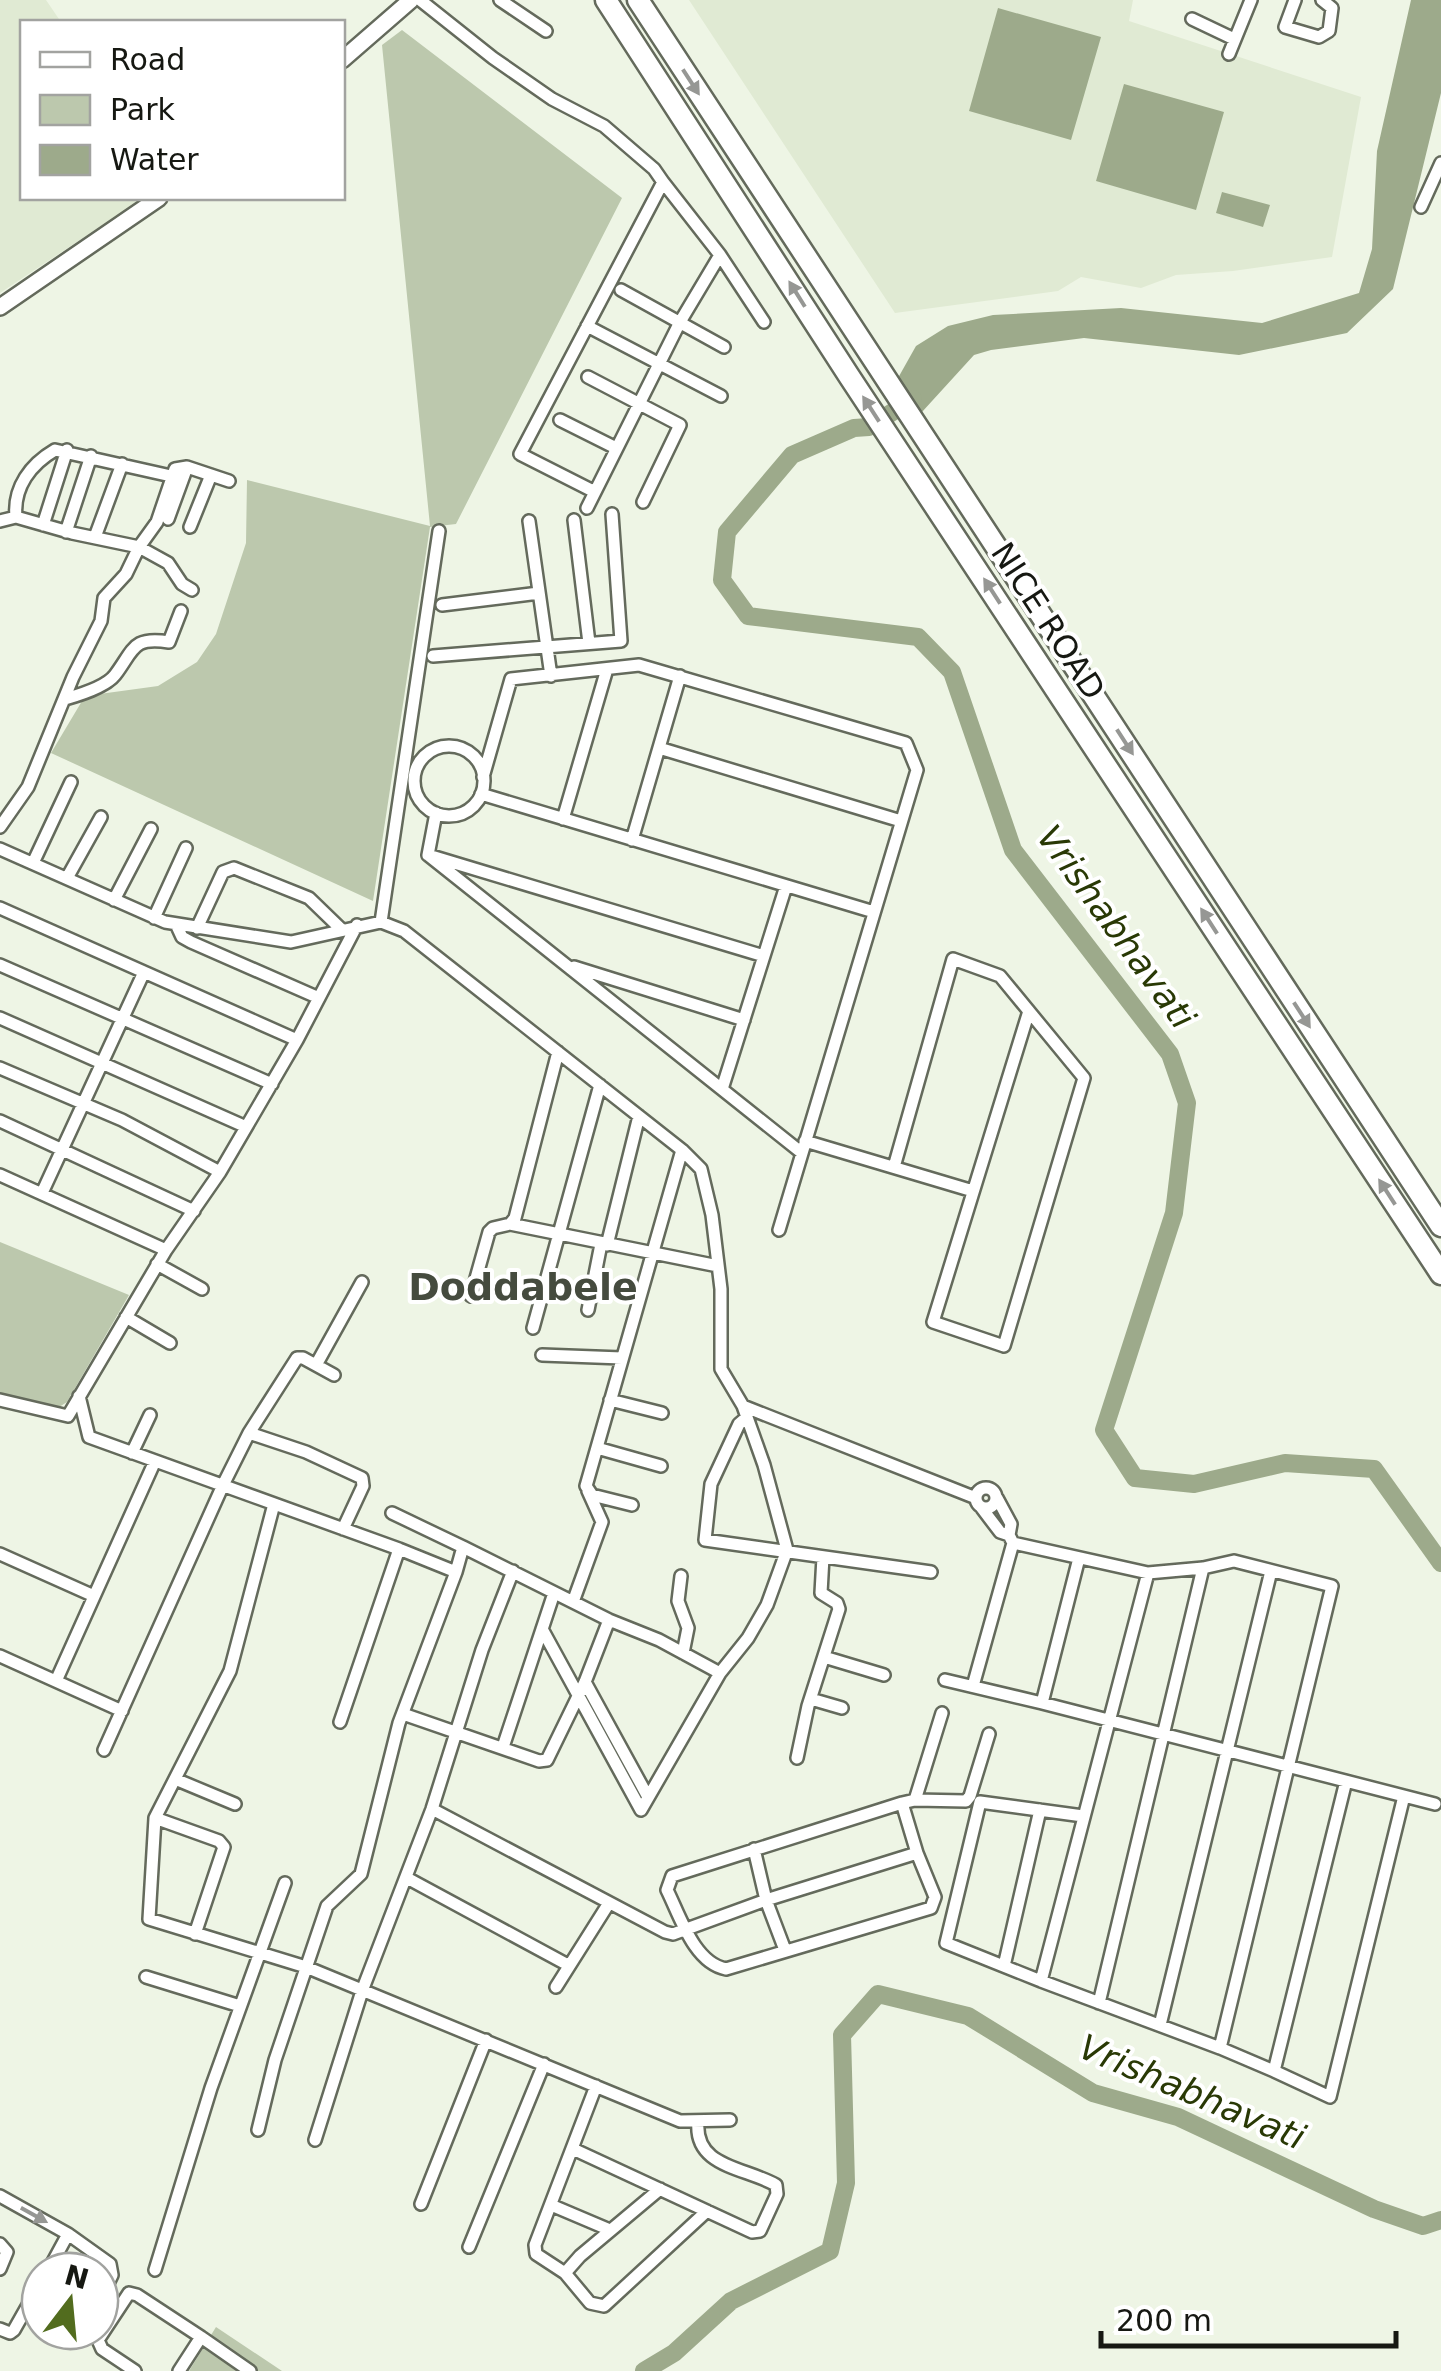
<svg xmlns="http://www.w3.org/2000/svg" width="1441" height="2371" viewBox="0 0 1441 2371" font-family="'DejaVu Sans',sans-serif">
<rect width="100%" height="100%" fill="#eef5e5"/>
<path fill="#e0ead3" d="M0,0H46L61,22H22V198H143L0,293Z
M689,0H1133L1129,21L1361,97L1332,257L1233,271L1176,275L1141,288L1081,277L1058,291L895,313Z"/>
<path fill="#bcc8ad" d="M402,30L622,198L456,524L430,527L373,901L51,753L85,696L158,686L197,662L216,634L246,543L247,480L430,526L382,45Z
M0,1242L129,1295L67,1402L56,1409L0,1395Z
M216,2327L282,2371H189Z"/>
<path fill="#9daa8b" d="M1411,0H1441V93L1393,289L1347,333L1239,355L1084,338L991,350L974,355L922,412L898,378L916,346L948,326L993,315L1121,308L1262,323L1359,293L1372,249L1377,151Z
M998,8L1101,37L1071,140L969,111Z
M1124,84L1224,112L1196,210L1096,181Z
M1222,192L1270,205L1263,227L1216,213Z"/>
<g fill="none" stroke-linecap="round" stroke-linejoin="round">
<path stroke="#9daa8b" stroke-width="18" d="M913,399L869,427L854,428L792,455L727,532L722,580L748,616L918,637L952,672L1013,850L1170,1054L1187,1103L1174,1213L1104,1430L1135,1478L1194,1484L1285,1463L1374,1469L1441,1563
M644,2371L674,2353L731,2301L830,2251L846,2183L842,2035L878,1994L968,2016L1093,2093L1178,2117L1374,2209L1423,2226L1441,2220"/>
<defs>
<path id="street" d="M420,0L493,58L552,99L604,126L654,169L663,182L520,454L595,492
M500,0L546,31
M1295,0L1285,27L1319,37L1329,31L1332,8L1322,0
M1192,19L1234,39
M1229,54L1251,0
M663,182L720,255L764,322
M1421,207L1441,163
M621,290L724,347
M587,326L721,396
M588,377L680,425L643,502
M560,420L616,448
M587,508L680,322L720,255
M16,517C13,487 31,464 55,450L171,476
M168,519L187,467
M574,520L589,643
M0,521L16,517L72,533L139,547L168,563L182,584L192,590
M529,521L551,676
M43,525L67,450
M190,527L211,475
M66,532L91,456
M95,537L122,464
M442,605L539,593
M433,656L621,641L612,514
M65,699C79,695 106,687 115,675C134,650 132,636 169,642L181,611
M414 781a35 35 0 1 1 70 0a35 35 0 1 1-70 0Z
M659,748L901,821
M483,777L511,679L639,665L906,743L917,770L779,1230
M481,794L874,912
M436,813L428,855L764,956
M563,819L607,669
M0,827L28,787L73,677L101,621L104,598L126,574L139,547L157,522L175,469L187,467L229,481
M632,840L680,676
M0,849L165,922L291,942L381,922L404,931L682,1150L701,1169L712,1215L721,1289V1369L743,1406L764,1465L787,1550L767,1605L748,1638L720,1673L641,1810L542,1629
M428,855L802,1153
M33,863L71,782
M67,878L101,817
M114,900L151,829
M0,908L297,1040L357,925
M154,918L186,848
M381,922L439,531
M176,924L182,937L191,942L319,998
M197,928L223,872L234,868L309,898L341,929
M0,965L272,1084
M574,967L744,1020
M0,1018L244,1126
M0,1068L122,1120L220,1172
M722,1089L786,886
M0,1121L194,1211
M805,1141L973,1191
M894,1167L953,959L1000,976L1084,1078L1004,1346L933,1322L1029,1011
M0,1175L166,1250
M42,1193L144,972
M510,1224L718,1266
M607,1245L639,1116
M157,1264L202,1289
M471,1296L489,1232L493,1228L510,1224L515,1218L558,1052
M588,1310L601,1244
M126,1317L170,1343
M533,1328L600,1085
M542,1355L622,1358
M316,1365L362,1282
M79,1396L89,1437L399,1549L456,1572L463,1547L609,1620L659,1640L720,1673
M0,1400L68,1416L166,1250L220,1172L297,1040
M610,1400L662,1413
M743,1406L976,1498
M746,1418L739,1424L711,1484L705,1540L931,1572
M249,1433L306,1452L362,1478L363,1486L343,1529
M597,1448L661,1466
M132,1453L150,1415
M976 1498a10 10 0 1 1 20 0a10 10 0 1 1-20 0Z
M274,1504L230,1671L155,1818L149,1919L306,1967L680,2121L730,2120
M632,1505L592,1495L586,1486L682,1150
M981,1507L1000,1532L1009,1535L1011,1524L997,1498
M392,1513L463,1547
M1009,1535L1013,1543L1148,1573L1203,1568L1234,1561L1332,1586L1220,2048L1041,1981L1148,1573
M0,1554L94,1596
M1079,1558L1042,1703L1435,1804
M681,1576L678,1601L688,1628L683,1653
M573,1602L602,1522L588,1491
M0,1656L122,1711
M824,1657L884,1675
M945,1680L1042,1703
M56,1681L155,1461
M585,1682L648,1797
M973,1686L1013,1543
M811,1699L842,1708
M403,1714L539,1761L547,1760L585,1682L609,1620
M340,1722L399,1549
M503,1747L554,1593
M104,1750L223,1485L249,1433L297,1358H303L334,1375
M797,1758L808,1706L839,1609L837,1603L821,1593L823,1557
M175,1779L235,1804
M915,1800L942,1713
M902,1803L917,1853L935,1897L931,1908L726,1969C694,1963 680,1916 667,1890L672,1876L902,1803L915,1800L966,1801L970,1796L989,1734
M432,1809L665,1932L673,1934L766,1900L917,1853
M155,1818L219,1841L224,1847L195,1934
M754,1849L766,1900L785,1950
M407,1878L568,1965
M1004,1966L1040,1810
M146,1977L240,2006
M1041,1981L946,1943L980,1802L1083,1816
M556,1987L609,1903
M1099,2003L1203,1568
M1160,2025L1271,1571
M1220,2048L1274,2071L1346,1781
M1274,2071L1330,2097L1404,1796
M596,2086L535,2245L536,2254L565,2273L590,2303L604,2306L707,2211
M258,2130L275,2060L327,1906L361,1874L399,1723L456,1572
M315,2140L362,1991L432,1809L482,1650L513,1571
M573,2149L752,2232L760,2231L777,2194L776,2185C744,2167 694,2167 698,2122
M0,2196L68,2234L110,2264L112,2275L100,2300
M421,2204L486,2040
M551,2205L610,2230
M0,2244L7,2252L0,2269
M469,2247L544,2064
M155,2270L211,2088L285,1883
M48,2271L68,2234
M565,2273L580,2256L660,2189
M0,2329L10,2333L14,2330L40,2284
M201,2337L250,2371
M135,2371L102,2349L98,2340L129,2293L137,2295L201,2337L179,2371"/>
<path id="secondary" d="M342,60L411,0
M0,307L159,198"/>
<path id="highway" d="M606,0L849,376L1441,1274
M638,0L1441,1226"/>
</defs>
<use href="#street" stroke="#646a5c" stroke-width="16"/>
<use href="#secondary" stroke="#646a5c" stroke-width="20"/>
<use href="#highway" stroke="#646a5c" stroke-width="25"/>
<use href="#street" stroke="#fff" stroke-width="11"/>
<use href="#secondary" stroke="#fff" stroke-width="15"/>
<use href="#highway" stroke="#fff" stroke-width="20"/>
</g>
<defs><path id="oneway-solid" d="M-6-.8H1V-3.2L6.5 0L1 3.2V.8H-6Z" transform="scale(2.5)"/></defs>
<g fill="#969794">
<use href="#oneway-solid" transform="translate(691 82) rotate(57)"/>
<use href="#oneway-solid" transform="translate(797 294) rotate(-122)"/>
<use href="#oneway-solid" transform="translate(871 409) rotate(-123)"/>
<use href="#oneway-solid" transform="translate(992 591) rotate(-123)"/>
<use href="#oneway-solid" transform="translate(1125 742) rotate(57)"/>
<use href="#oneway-solid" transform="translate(1209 921) rotate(-123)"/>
<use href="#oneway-solid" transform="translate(1302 1015) rotate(57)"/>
<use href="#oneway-solid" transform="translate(1387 1192) rotate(-123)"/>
<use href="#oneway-solid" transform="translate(34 2215) rotate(29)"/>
</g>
<g text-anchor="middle" stroke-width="8" stroke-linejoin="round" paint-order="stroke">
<g font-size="32" fill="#161812" stroke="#fff">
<text transform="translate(1048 621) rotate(57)" y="11">NICE ROAD</text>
</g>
<g font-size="35" font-style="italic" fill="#293905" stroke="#fff">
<text transform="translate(1116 927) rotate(54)" y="12">Vrishabhavati</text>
<text transform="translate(1192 2092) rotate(23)" y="12">Vrishabhavati</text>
</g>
<g font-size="38" font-weight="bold" fill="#454b3e" stroke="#fff">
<text x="523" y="1300">Doddabele</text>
</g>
</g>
<rect x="20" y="20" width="325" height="180" fill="#ffffff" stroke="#a2a3a0" stroke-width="2.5"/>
<rect x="40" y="52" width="50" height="15" fill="#ffffff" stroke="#a2a3a0" stroke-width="2.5"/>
<text x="110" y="70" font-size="30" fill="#161812">Road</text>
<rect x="40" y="95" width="50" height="30" fill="#bcc8ad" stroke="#a2a3a0" stroke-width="2.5"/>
<text x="110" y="120" font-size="30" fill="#161812">Park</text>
<rect x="40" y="145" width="50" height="30" fill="#9daa8b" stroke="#a2a3a0" stroke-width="2.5"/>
<text x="110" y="170" font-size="30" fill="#161812">Water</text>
<g transform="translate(70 2301) rotate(16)"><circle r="48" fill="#ffffff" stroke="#a2a3a0" stroke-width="2.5"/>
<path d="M0-8L18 38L0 25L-18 38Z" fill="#526c1e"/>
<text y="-15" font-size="28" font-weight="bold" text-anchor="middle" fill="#161812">N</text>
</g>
<path d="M1101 2331v15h295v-15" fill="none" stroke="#161812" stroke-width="5"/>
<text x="1116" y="2331" font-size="30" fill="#161812" stroke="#ffffff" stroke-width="8" paint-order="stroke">200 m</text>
</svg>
